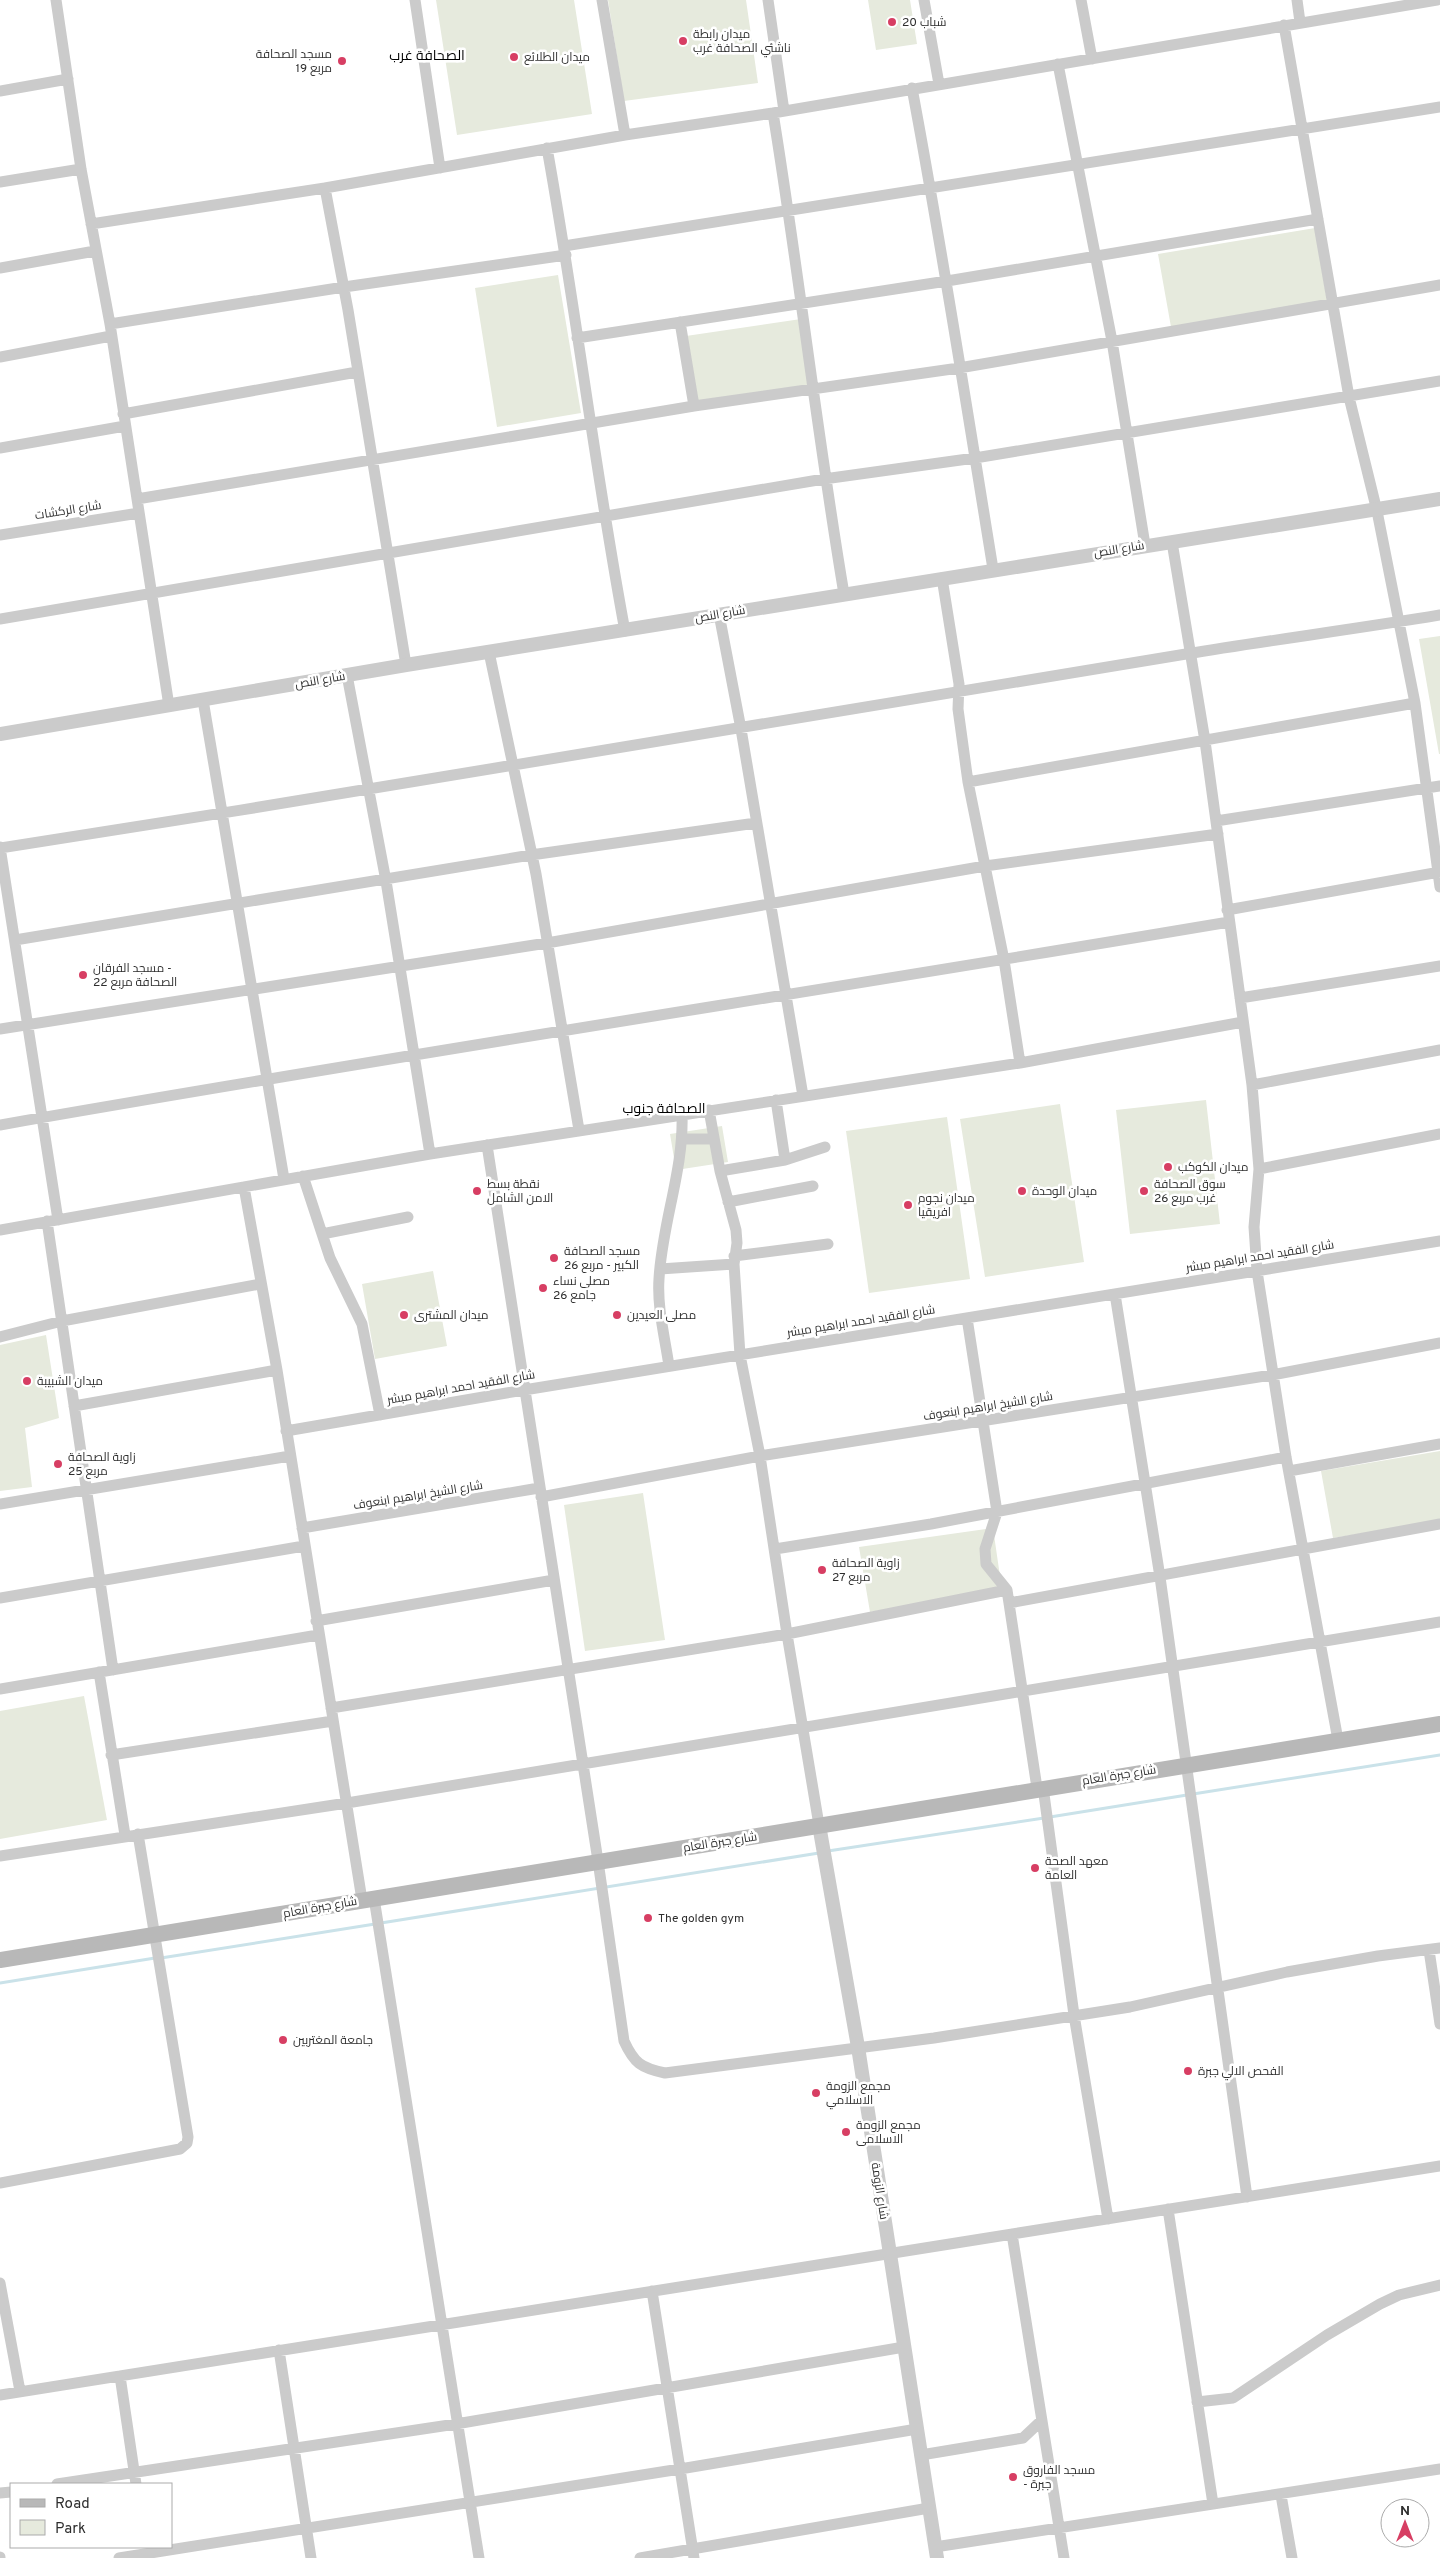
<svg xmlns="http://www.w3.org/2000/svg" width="1440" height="2558" viewBox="0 0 1440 2558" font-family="Overpass,Cairo,sans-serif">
<rect width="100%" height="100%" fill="#fff"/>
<path fill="#e6eadd" d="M436,0H574L592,114L457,135Z
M608,0H746L758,83L624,101Z
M868,0H910L917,44L876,50Z
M1315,228L1327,301L1171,327L1158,254Z
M558,275L581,413L497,427L475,288Z
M801,319L812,392L697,408L686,336Z
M1440,636V754H1439L1419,639Z
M1206,1100L1220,1224L1130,1234L1116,1110Z
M1060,1104L1084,1262L985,1277L960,1119Z
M947,1117L970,1279L869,1293L846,1131Z
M722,1126L728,1162L676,1170L670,1134Z
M433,1271L447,1346L375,1359L362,1284Z
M46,1335L59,1418L25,1428L32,1487L0,1491V1345Z
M1440,1451V1521L1333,1538L1321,1471Z
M643,1493L665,1640L585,1651L564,1505Z
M993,1528L1002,1590L870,1612L859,1547Z
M84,1696L107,1820L0,1839V1711Z"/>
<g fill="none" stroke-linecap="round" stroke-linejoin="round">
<path stroke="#cae2e9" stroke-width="3" d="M1193,1794L1440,1755
M1050,1817L1187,1795
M828,1851L1044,1818
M381,1923L819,1853
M161,1958L375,1924
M0,1983L155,1958"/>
<path stroke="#cbcbcb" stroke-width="11" d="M56,0L81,169L110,324L169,706
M415,0L440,168
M602,0L625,135
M768,0L784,111
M924,0L939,84
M1081,0L1092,59
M1297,0L1300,22
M1284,25L1349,397L1377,511L1415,703L1440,887
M1058,64L1112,341L1145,545
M912,88C942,248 967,409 993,569
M0,91L68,79
M773,113C799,273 817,434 844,594
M547,148C576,309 595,471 625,631
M0,182L81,169
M325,188L348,310L406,665
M91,224L325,188L625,135L773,113L1437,0
M564,246L1440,107
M0,268L95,251
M680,322L694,406
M110,324L344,287L566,255
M577,338L947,281L1318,219
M0,357L111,336
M123,414L357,372
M0,448L125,426
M137,499L694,406L959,368L1440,285
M0,535L139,513
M1172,542L1205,741L1252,1085L1259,1169L1254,1227L1257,1271L1286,1457L1338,1740
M942,578L959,684L958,709L968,782L1004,960L1020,1063
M719,614L741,729L803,1096
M0,619L824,479L975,458L1440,381
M489,652L536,874L579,1130
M347,675L386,881L430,1154
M203,700L284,1179
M968,782L1415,703
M1216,821L1440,786
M0,847L58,1220
M0,848C396,787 791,719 1186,654C1271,640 1356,629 1440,615
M1227,910L1440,872
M15,940L531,855L756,823
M1240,998L1440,966
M0,1029L547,943L985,866L1218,834
M1252,1085L1440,1050
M776,1100L785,1160
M709,1110L720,1171L736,1230L737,1243L734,1264L740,1355L760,1456L787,1634L819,1825
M0,1125C409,1053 820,991 1229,922
M683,1139H713
M487,1145L598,1861L624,2041C634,2063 641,2068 665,2073L934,2038L1130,2007L1287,1972L1378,1956L1440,1948
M1259,1169L1440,1134
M720,1171L785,1160L825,1147
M303,1176L330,1258L362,1324L380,1415
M244,1187L277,1370L362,1900
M728,1202L813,1186
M47,1221L113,1670
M0,1230L430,1154L1020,1063L1243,1022
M322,1234L408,1217
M734,1256L828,1244
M660,1269L734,1264
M1115,1294L1160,1577L1247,2197
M967,1318L997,1512L985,1549L986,1564L1007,1590L1037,1788
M0,1337L62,1321L260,1284
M669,1366C665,1338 657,1308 659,1279C662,1223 684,1170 682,1114
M74,1406L277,1370
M286,1431L524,1390L1440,1241
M1289,1471L1440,1444
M541,1497L760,1456L1272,1375L1440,1343
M0,1504L290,1456
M302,1528L539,1488
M775,1549L931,1524L1286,1457
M0,1598L304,1546
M1009,1603L1440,1524
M316,1621L554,1580
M99,1672L125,1835
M0,1689L318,1635
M331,1708L787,1634L1007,1590
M111,1755L333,1721
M1043,1787L1074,2015L1108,2219
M0,1856L347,1803L1440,1622
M374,1898L479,2558
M1429,1950L1440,2024
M0,2183L180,2149L187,2143L188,2137L138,1834
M1168,2209L1213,2504
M1012,2234L1064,2558
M0,2283L20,2391
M652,2291L694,2558
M279,2350L311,2558
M120,2376L136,2484
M0,2395L1440,2166
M1197,2402L1233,2398L1327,2335L1380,2304L1399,2295L1440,2285
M921,2455L1023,2438L1041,2421
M57,2484L456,2424L904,2347
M0,2493L11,2492
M1281,2495L1292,2558
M935,2547L1440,2469
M0,2557V2558
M119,2558L680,2469L917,2429
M640,2558L929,2508"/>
<path stroke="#cbcbcb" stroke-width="14" d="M0,734L406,665L1440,499
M819,1825L858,2047L937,2558"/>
<path stroke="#b8b8b8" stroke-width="16" d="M0,1960L1440,1724"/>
</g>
<g fill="#d73e63" stroke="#fff" stroke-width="2">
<circle cx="892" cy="22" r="5"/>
<circle cx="683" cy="41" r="5"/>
<circle cx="514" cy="57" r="5"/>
<circle cx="342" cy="61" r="5"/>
<circle cx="83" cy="975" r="5"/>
<circle cx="1168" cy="1167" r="5"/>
<circle cx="477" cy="1191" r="5"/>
<circle cx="1022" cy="1191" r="5"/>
<circle cx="1144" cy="1191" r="5"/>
<circle cx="908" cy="1205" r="5"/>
<circle cx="554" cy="1258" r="5"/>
<circle cx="543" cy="1288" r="5"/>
<circle cx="404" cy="1315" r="5"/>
<circle cx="617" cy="1315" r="5"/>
<circle cx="27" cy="1381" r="5"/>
<circle cx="58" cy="1464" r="5"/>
<circle cx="822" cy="1570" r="5"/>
<circle cx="1035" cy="1868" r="5"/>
<circle cx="648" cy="1918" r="5"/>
<circle cx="283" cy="2040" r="5"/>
<circle cx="1188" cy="2071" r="5"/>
<circle cx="816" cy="2093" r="5"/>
<circle cx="846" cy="2132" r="5"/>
<circle cx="1013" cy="2477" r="5"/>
</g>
<g text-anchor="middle" stroke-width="5" stroke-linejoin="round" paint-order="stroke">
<g font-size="12" fill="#2e2e2e" stroke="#fff" text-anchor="start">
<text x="902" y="26">شباب 20</text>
<text x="693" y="38">ميدان رابطة<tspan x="693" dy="14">ناشئي الصحافة غرب</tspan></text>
<text x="332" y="58" text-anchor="end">مسجد الصحافة<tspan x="332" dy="14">مربع 19</tspan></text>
<text x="524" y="61">ميدان الطلائع</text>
<text x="93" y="972">مسجد الفرقان -<tspan x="93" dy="14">الصحافة مربع 22</tspan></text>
<text x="1178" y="1171">ميدان الكوكب</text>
<text x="487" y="1188">نقطة بسط<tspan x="487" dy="14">الامن الشامل</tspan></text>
<text x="1154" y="1188">سوق الصحافة<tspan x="1154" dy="14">غرب مربع 26</tspan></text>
<text x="1032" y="1195">ميدان الوحدة</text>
<text x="918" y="1202">ميدان نجوم<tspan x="918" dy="14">افريقيا</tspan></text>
<text x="564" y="1255">مسجد الصحافة<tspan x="564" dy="14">الكبير - مربع 26</tspan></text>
<text x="553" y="1285">مصلى نساء<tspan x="553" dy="14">جامع 26</tspan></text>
<text x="414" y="1319">ميدان المشترى</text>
<text x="627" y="1319">مصلى العيدين</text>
<text x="37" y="1385">ميدان الشبيبة</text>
<text x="68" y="1461">زاوية الصحافة<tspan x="68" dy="14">مربع 25</tspan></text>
<text x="832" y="1567">زاوية الصحافة<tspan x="832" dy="14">مربع 27</tspan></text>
<text x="1045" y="1865">معهد الصحة<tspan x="1045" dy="14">العامة</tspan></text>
<text x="658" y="1922">The golden gym</text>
<text x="293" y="2044">جامعة المغتربين</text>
<text x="1198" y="2075">الفحص الالي جبرة</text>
<text x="826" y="2090">مجمع الزومة<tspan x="826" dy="14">الاسلامي</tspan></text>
<text x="856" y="2129">مجمع الزومة<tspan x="856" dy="14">الاسلامى</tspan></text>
<text x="1023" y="2474">مسجد الفاروق<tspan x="1023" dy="14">- جبرة</tspan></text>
</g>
<g font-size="12" fill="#2e2e2e" stroke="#fff">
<text transform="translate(68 510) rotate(-9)" y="4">شارع الركشات</text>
<text transform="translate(1119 549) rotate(-9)" y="4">شارع النص</text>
<text transform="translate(720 614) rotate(-10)" y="4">شارع النص</text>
<text transform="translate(320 680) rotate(-10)" y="4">شارع النص</text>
<text transform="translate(1260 1256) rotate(-9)" y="4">شارع الفقيد احمد ابراهيم مبشر</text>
<text transform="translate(861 1321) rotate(-9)" y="4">شارع الفقيد احمد ابراهيم مبشر</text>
<text transform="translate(461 1387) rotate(-10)" y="4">شارع الفقيد احمد ابراهيم مبشر</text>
<text transform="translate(988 1406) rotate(-9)" y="4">شارع الشيخ ابراهيم ابنعوف</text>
<text transform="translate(418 1495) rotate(-9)" y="4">شارع الشيخ ابراهيم ابنعوف</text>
<text transform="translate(1119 1775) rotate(-9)" y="4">شارع جبرة العام</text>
<text transform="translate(720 1842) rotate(-9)" y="4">شارع جبرة العام</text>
<text transform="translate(320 1907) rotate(-10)" y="4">شارع جبرة العام</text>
<text transform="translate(880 2191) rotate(81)" y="4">شارع الزومة</text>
</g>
<g font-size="14" fill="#000" stroke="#fff">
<text x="427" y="60">الصحافة غرب</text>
<text x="664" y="1113">الصحافة جنوب</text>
</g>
</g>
<rect x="10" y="2483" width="162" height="65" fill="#ffffff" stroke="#ababab"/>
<rect x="20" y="2499" width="25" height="8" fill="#b8b8b8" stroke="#ababab"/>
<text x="55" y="2508" font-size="15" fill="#2e2e2e">Road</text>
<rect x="20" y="2520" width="25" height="15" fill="#e6eadd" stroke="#ababab"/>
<text x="55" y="2533" font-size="15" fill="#2e2e2e">Park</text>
<g transform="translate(1405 2523)"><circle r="24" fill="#ffffff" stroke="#ababab"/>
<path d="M0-4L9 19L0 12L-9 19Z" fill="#d73e63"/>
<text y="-8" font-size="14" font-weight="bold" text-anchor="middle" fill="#2e2e2e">N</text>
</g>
</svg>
